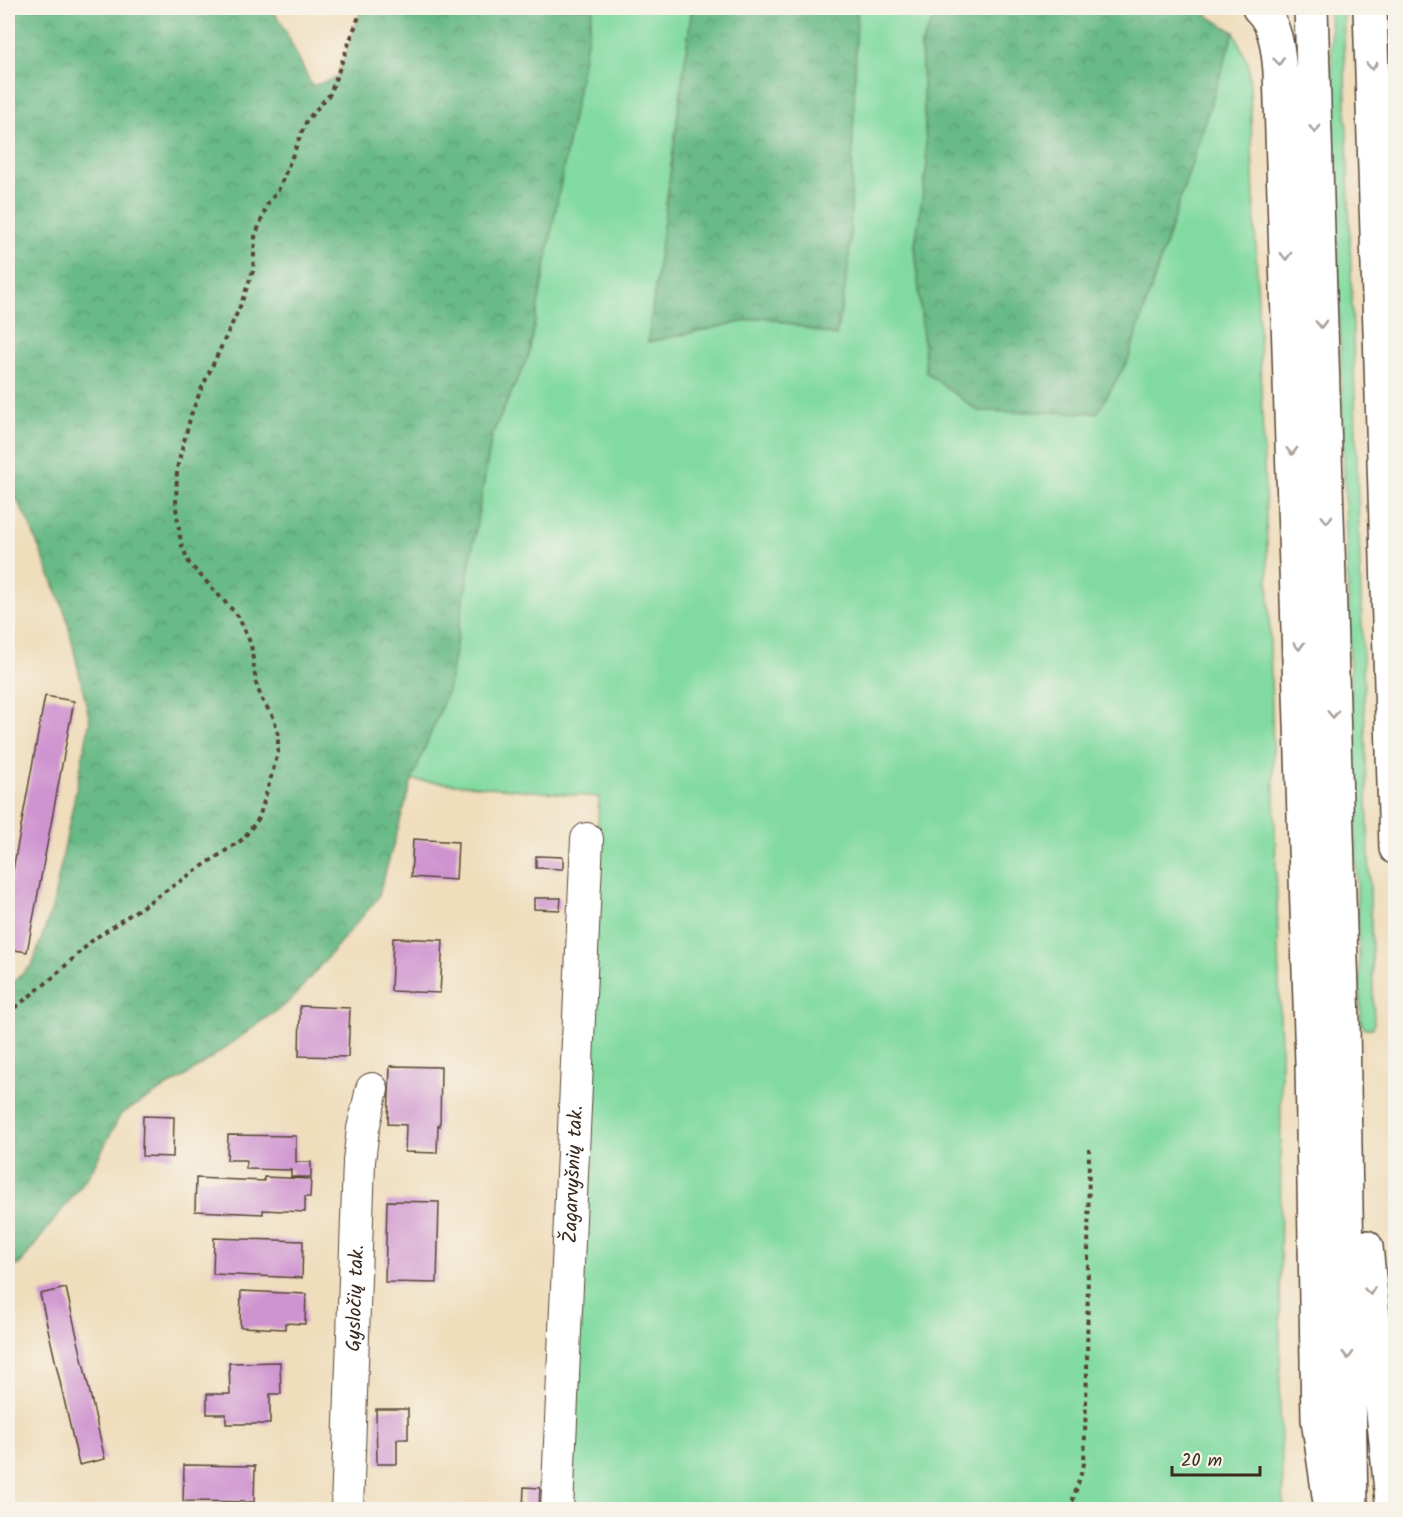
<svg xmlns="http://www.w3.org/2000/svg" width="1403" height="1517" viewBox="0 0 1403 1517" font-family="Kalam,sans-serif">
<defs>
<pattern id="forest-crowns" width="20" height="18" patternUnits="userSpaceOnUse" patternTransform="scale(1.5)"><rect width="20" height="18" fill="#68ba86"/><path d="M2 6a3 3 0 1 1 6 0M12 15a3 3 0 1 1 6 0" fill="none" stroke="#57976d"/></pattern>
</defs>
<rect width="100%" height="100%" fill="#f7f3e8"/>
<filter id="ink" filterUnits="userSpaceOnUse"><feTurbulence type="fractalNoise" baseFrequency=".0167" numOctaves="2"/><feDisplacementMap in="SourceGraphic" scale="12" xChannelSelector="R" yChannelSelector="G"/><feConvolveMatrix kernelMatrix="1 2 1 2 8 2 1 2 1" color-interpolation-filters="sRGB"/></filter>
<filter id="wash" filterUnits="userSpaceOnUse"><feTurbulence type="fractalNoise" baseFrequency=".008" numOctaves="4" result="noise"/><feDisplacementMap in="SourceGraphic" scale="24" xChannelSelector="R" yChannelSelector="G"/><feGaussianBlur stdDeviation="1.35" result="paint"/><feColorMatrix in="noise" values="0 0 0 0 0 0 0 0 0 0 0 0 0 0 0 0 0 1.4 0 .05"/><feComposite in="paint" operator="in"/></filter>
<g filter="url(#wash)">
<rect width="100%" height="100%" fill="#efddbc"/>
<path fill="#81daa0" stroke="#5e825f" stroke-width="1.5" d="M593,8H692L648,342L764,317L836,336L849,265L857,8H939L921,45L927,165L915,245L926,372L978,411L1097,413L1128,360L1234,32L1249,66L1268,570L1281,1052L1280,1418L1284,1509H571L599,797L412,780L448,690L492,435L529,354Z
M1330,8H1343L1374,1023L1373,1028H1364L1361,1023Z
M1388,8H1396L1395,267Z"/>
<path fill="url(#forest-crowns)" stroke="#527252" stroke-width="1.5" d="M8,8H270L281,22L312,86L337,78L362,8H593L529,354L492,435L448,690L412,780L378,898L290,1001L187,1075L121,1114L89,1175L21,1263L8,1272V987L32,965L52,909L90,721L66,615L30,525L8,483Z
M692,8H857L849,265L836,336L764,317L648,342Z
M939,8H1195L1234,32L1128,360L1097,413L978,411L926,372L915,245L927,165L921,45Z"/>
<g id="blocks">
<path fill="#cf94d0" d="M45,696L74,701L27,952L8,949V897Z
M413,839L458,842L456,880L411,877Z
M536,856L563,857V869L536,868Z
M534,898H561L560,910L534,909Z
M393,938L443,940L440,993L391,991Z
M300,1006L350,1008L348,1057L299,1056Z
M390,1066L441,1067L440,1126L438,1125L437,1153L405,1152L406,1125L388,1124Z
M143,1116L174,1117L173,1157L142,1156Z
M228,1135L296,1136V1162H311V1177H291V1170L246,1169V1160H227Z
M264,1177L311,1179L310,1197H305V1212L263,1210V1214L195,1211L196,1178L264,1181Z
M387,1201L439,1202L437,1283L385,1282Z
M214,1238L303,1241L302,1278L213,1274Z
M66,1288L105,1459L79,1465L40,1294Z
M241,1291L306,1294L305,1324L285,1323V1329L240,1327Z
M280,1362L281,1394H270V1424H226V1414H207V1394H230L229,1363Z
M376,1409H408V1439H397V1464H377Z
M184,1465L255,1466L254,1502L183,1501Z
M524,1487L540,1488L539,1510H523Z"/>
</g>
</g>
<g filter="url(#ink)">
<use href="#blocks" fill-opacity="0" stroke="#564536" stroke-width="1.5"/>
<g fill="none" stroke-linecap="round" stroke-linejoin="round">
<defs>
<g id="street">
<path id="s1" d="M347,1510L359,1161L363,1129L372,1089"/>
<path id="s2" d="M557,1510L587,839"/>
</g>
<path id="highway" d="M1259,8C1276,24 1278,49 1280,71L1312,1064L1318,1420L1331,1510
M1311,8L1343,1024L1351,1510
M1370,8L1396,848
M1366,1247L1393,1510"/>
</defs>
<use href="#street" stroke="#564536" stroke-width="34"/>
<use href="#highway" stroke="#564536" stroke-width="36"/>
<path stroke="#564536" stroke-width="4" stroke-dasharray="4.5 4.5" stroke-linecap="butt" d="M8,1013L50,980L94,939L243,839L259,818L278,753V734L274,718L262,700L256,683L251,644L238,616L189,563L181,543L176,508L177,468L191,415L200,392L239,309L253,271L255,237L261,221L268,203L278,191L307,120L330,94L362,8
M1070,1510L1084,1464L1087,1371L1089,1149"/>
<use href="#street" stroke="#fff" stroke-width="32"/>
<use href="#highway" stroke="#fff" stroke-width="33"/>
</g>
<defs><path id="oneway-chevron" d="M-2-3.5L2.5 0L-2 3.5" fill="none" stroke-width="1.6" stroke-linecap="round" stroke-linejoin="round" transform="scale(1.5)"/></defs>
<g stroke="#a79f9a">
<use href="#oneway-chevron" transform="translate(1279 61) rotate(83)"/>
<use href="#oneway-chevron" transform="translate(1372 66) rotate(88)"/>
<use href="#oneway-chevron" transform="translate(1315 129) rotate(88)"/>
<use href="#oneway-chevron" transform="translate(1286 256) rotate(88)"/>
<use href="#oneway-chevron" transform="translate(1321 324) rotate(88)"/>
<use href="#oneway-chevron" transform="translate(1292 451) rotate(88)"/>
<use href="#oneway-chevron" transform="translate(1327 519) rotate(88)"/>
<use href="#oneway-chevron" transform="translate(1299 646) rotate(88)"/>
<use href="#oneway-chevron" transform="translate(1333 714) rotate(88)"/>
<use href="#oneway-chevron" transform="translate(1370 1291) rotate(84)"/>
<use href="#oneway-chevron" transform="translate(1348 1355) rotate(89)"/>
</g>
</g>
<g text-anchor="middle" stroke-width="4.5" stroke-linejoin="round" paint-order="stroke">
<g font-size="20" fill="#3b2a1e" stroke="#f7f3e8">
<text dy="7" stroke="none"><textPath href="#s2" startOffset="336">Žagarvyšnių tak.</textPath></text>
<text dy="7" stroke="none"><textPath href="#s1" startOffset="212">Gysločių tak.</textPath></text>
</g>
</g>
<rect width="1403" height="1517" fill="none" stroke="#f7f3e8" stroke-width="30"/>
<path d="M1172 1466v9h88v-9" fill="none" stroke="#3b2a1e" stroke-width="3"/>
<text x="1181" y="1466" font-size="18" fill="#3b2a1e" stroke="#f7f3e8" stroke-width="4.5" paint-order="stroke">20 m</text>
</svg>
